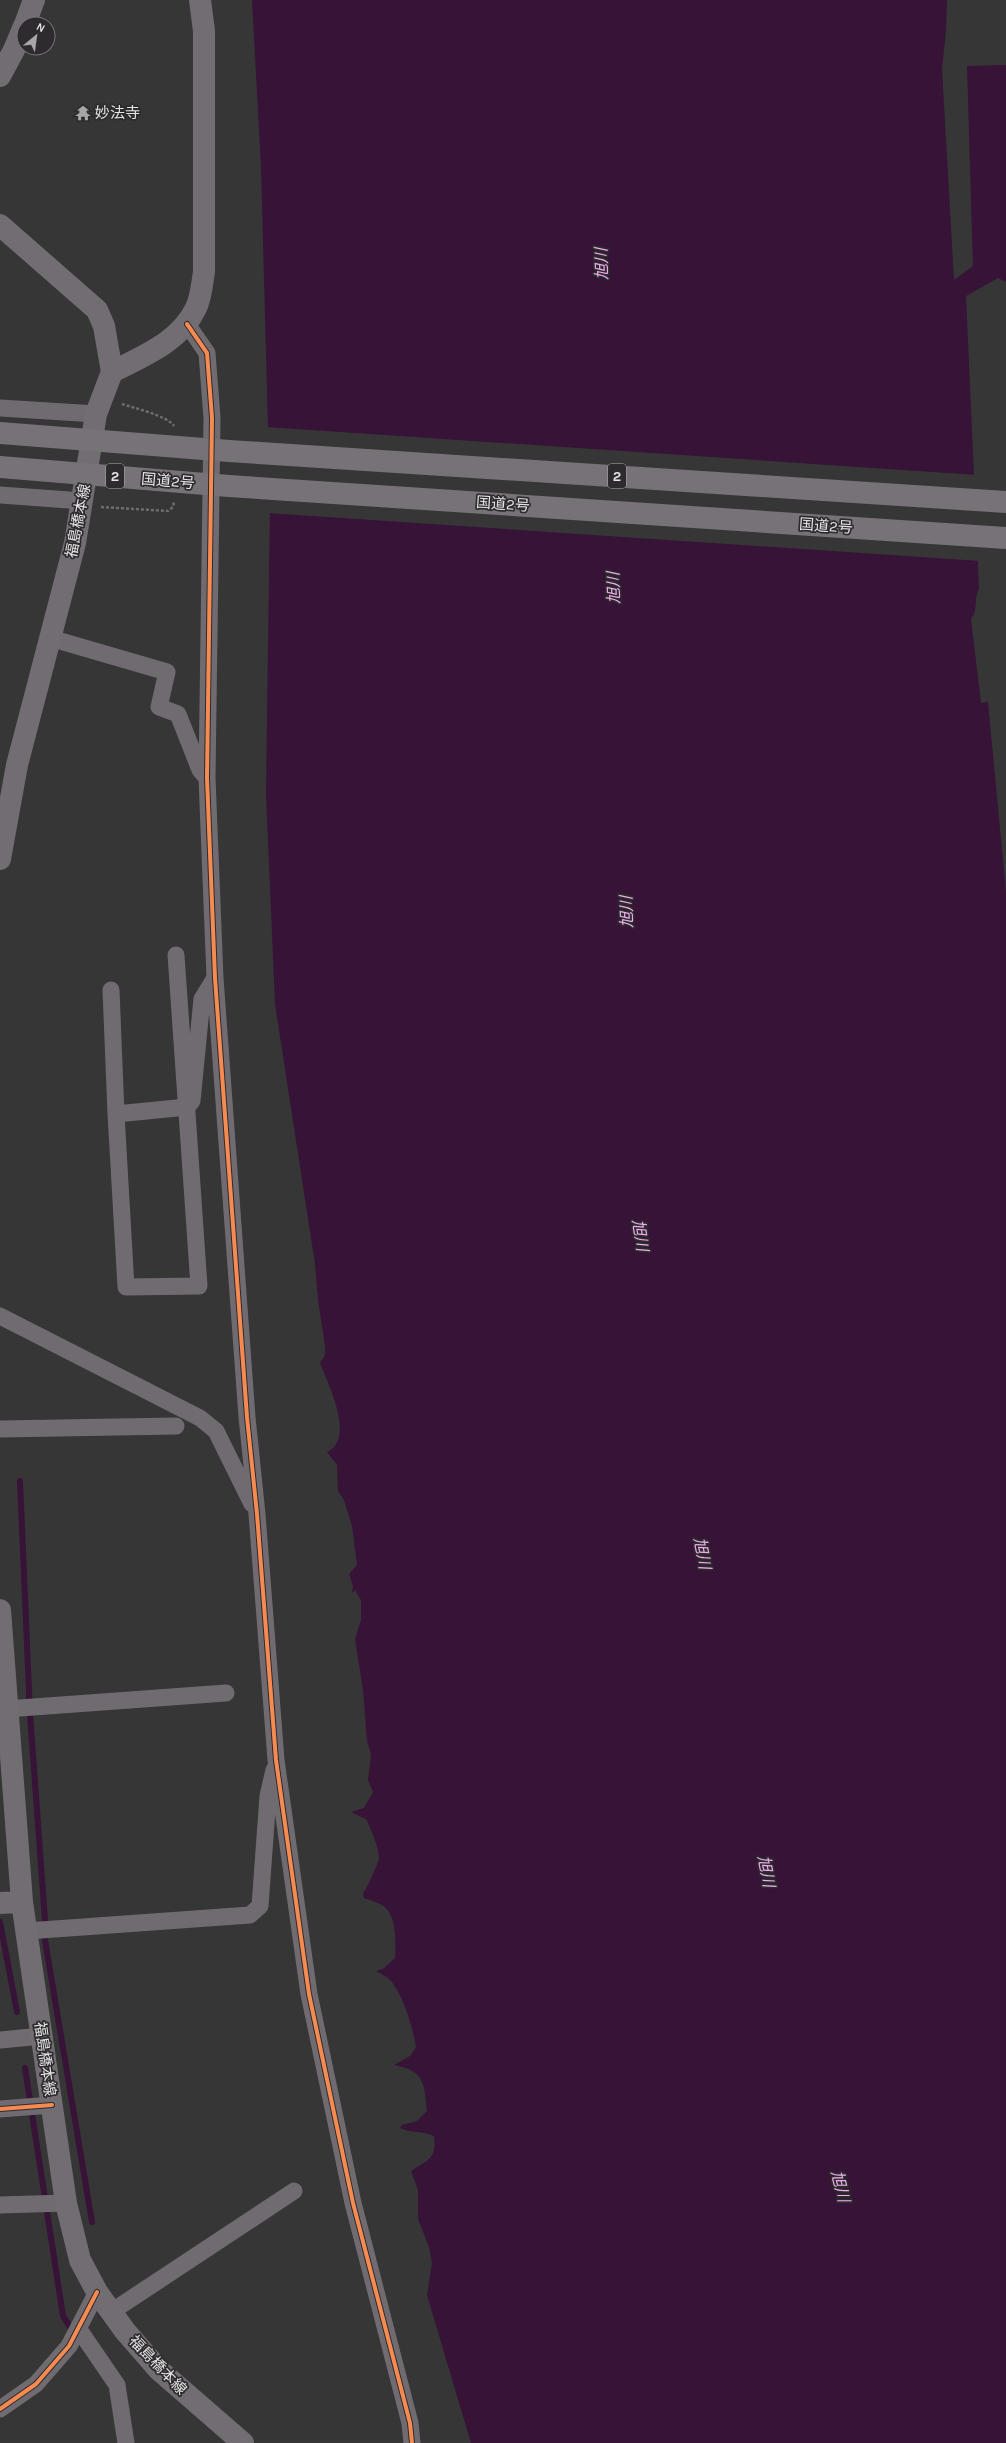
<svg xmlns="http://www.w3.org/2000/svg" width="1006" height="2443" viewBox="0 0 1006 2443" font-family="Karla,'Noto Sans JP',sans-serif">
<rect width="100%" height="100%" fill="#363636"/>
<path fill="#361337" d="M252,0H947L946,31L942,69L954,280L973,266L967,66L1006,65V282L998,278L966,296L979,589C973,599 979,609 971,619L981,703L988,702L1006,892V2443H471L427,2295L432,2263L429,2247L418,2219V2190L411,2171C428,2160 437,2159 434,2136C423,2131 411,2133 400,2128L402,2125L417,2121L427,2111C424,2083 425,2071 394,2065L410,2056L416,2047C413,2028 404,1998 392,1982C388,1977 381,1974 376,1971L383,1969L395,1958C396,1942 397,1914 382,1905C377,1902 370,1900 364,1898L363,1893C367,1889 378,1863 379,1859C379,1846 371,1830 366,1819L351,1812L364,1808L373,1792L368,1780L371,1754L367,1741L363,1690L355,1639L361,1620V1600L355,1590L352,1593L353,1586L349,1574L357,1565L352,1526L344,1500L338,1491L337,1465L327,1452C356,1439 328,1383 320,1363L325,1355V1346L318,1300L315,1264L275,1004L266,794L270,502L261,167Z"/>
<path fill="#363636" d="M266,427L977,475L980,561L268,513Z"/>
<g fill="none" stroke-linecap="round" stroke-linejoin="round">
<path stroke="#361337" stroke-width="6" d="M20,1481L30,1714L45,1920
M0,1922L17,2012
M45,1940L92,2222
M25,2068L63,2316L74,2333"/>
<path stroke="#6f6c6f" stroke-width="2.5" stroke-dasharray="3 2" stroke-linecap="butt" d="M122,404C134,408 168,416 174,426
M101,507L168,511L173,507L174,502"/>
<path stroke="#706b70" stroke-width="17" d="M187,324L207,353L212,418L207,778L215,978L247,1417L257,1514L276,1760L309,1994L353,2203L410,2423L412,2443
M0,408L96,414
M0,495L83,501
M50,638L167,672L159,707L178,714L200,770L207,778
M111,990L116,1114L126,1287L199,1286L176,955
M116,1114L187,1107L192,1101L202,999L215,978
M0,1316L200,1418L216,1431L252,1504
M0,1429L176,1426
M6,1709L226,1693
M27,1931L250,1915L260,1906L268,1796L274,1770
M0,2040L42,2036
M0,2109L52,2105
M0,2205L66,2203
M111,2312L294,2191
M78,2328L117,2385L126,2443
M0,2409L36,2384L69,2346L97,2292"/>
<path stroke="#726d72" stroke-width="22" d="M25,24L34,0
M0,76L14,50L24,26
M0,225L97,310L104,326L112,372L96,414L75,543L17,765L0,859
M112,372C143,356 180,342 196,308C201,298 202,284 204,272V31L200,0
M0,1610L22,1902L66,2203L80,2260L97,2292L125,2331L159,2370L243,2443
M0,1903L22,1902"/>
<path stroke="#777277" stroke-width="22" d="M0,433L229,451L1006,502
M0,467L229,486L1006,538"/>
<defs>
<path id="cycleway" d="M187,324L207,353L212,418L207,778L215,978L247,1417L257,1514L276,1760L309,1994L353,2203L410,2423L412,2443
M0,2109L52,2105
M0,2409L36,2384L69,2346L97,2292"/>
</defs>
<use href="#cycleway" stroke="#2d2b2d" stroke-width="6"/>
<use href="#cycleway" stroke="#f68b52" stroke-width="4"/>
</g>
<defs>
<symbol id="temple-bare" viewBox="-9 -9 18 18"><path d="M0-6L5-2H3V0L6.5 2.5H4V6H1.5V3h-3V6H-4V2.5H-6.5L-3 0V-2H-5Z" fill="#a8a7a8" stroke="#2d2b2d" stroke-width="2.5" paint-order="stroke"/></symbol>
</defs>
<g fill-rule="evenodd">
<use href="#temple-bare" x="72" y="102" width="22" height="22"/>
</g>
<g text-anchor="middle" stroke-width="3.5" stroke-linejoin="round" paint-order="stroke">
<g fill="#2d2b2d" stroke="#aeacae" stroke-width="1">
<rect x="106" y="464" width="18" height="24" rx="3"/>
<rect x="608" y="464" width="18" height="24" rx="3"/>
</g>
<g font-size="14" font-weight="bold" fill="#e5e4e5">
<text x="115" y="481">2</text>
<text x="617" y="481">2</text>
</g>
<g font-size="15" fill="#e5e4e5" stroke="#2d2b2d" text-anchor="start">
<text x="95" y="118">妙法寺</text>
</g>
<g font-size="15" fill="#e5e4e5" stroke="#2d2b2d">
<text transform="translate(168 481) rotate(5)" y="5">国道2号</text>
<text transform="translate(503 504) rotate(4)" y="5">国道2号</text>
<text transform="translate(78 521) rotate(-79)" y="5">福島橋本線</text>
<text transform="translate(826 526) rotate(4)" y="5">国道2号</text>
<text transform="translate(45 2059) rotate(82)" y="5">福島橋本線</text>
<text transform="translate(158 2365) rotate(46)" y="5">福島橋本線</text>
</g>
<g font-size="16" font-style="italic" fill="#f0adf0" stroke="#2d2b2d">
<text transform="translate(601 264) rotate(-92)" y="6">旭川</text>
<text transform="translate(613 588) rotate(-92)" y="6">旭川</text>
<text transform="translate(626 912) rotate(-92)" y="6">旭川</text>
<text transform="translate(641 1235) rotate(81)" y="6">旭川</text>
<text transform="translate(703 1553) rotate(79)" y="6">旭川</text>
<text transform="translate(767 1871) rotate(79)" y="6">旭川</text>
<text transform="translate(841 2186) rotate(76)" y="6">旭川</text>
</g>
</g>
<g transform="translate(36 36) rotate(29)"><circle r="19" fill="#2d2b2d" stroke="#777577"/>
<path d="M0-3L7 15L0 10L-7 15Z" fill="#a8a7a8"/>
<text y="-6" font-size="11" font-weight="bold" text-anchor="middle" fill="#e5e4e5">N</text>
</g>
</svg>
